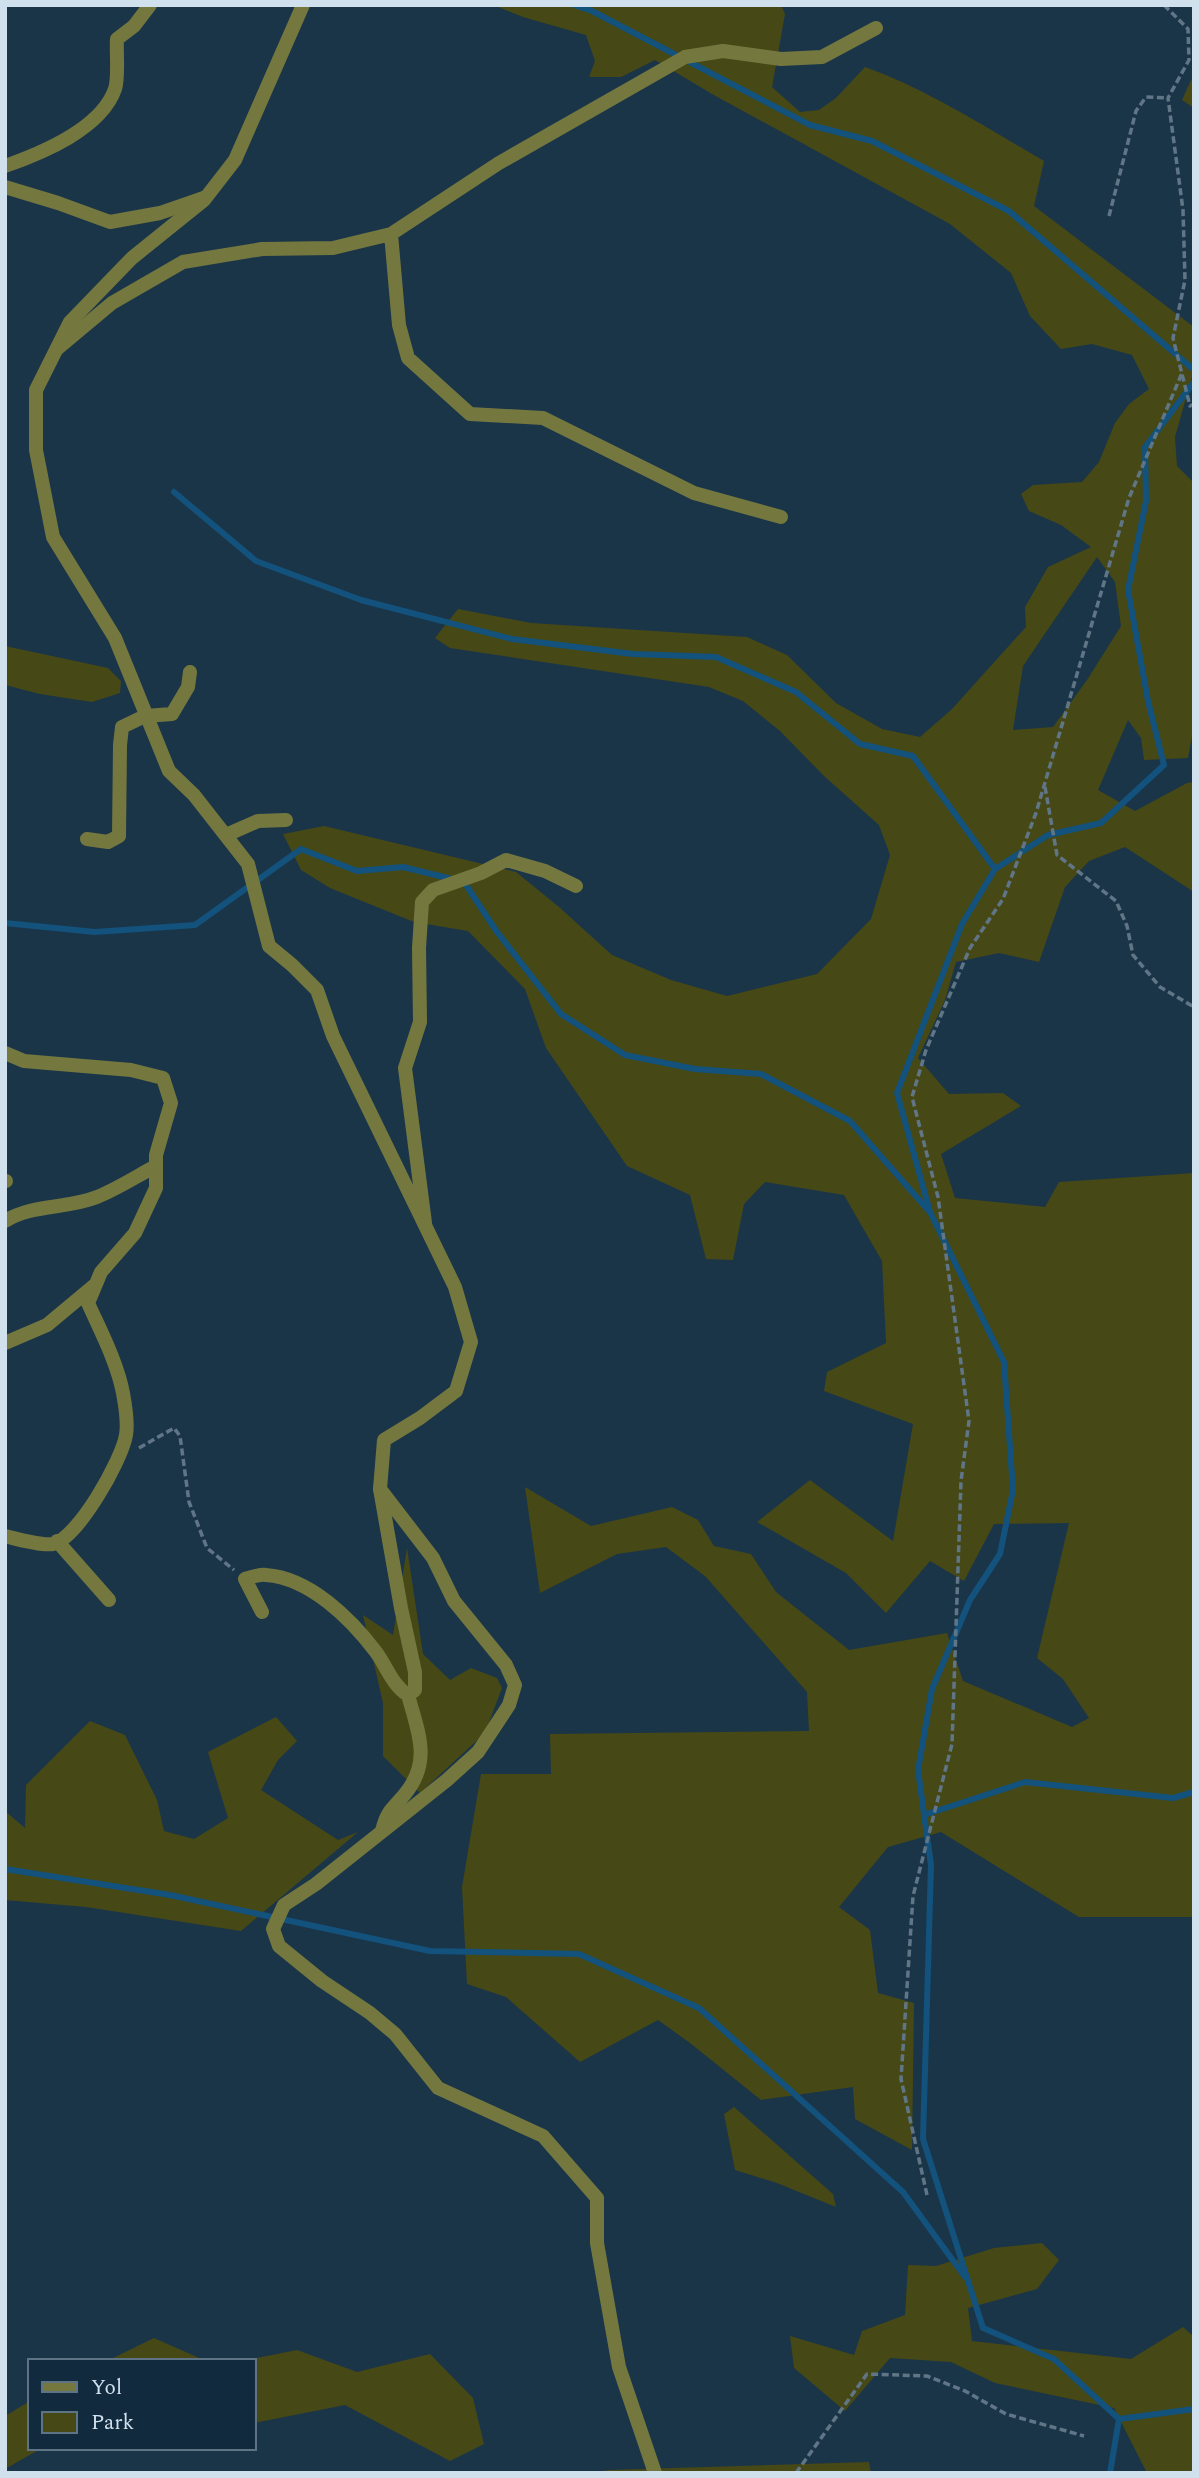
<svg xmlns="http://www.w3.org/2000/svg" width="1199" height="2478" viewBox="0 0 1199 2478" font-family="Spectral,serif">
<rect width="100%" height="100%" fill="#1b3548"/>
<path fill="#464816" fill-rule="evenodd" d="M493,5H781L785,14L772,87L800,112L819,110L836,98L865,67C927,89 987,128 1044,161L1034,206L1194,327V370L1175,437L1177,466L1194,483V725L1188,758L1144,760L1141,738L1128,720L1098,790L1135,811L1187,783L1194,782V892L1125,847L1089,861L1065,887L1039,962L999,953L956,962L945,1000L918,1058L949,1094L1003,1093L1021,1106L941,1154L955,1198L1045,1207L1059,1182L1194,1173V1917H1079L941,1832L888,1847L839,1907L870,1930L878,1993L914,2003L912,2150L855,2119L853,2087L761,2100L690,2043L658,2020L580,2062L506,1997L467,1984L462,1887L481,1774H551L550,1734L809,1731L807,1692L705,1576L666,1547L617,1554L540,1593L525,1487L591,1526L672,1507L698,1520L714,1546L751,1554L776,1592L849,1650L947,1633L963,1681L1072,1727L1089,1718L1063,1679L1037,1658L1069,1523L994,1524L964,1581L930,1561L886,1613L846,1573L757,1522L810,1480L893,1541L913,1424L824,1391L827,1372L886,1343L882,1261L844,1195L765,1182L744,1204L733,1260L706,1259L690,1195L627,1166L546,1048L525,989L468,931L414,922L330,888L301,870L283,834L324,826L516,872L559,907L612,955L671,980L727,996L817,974L871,919L890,855L879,825L824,776L780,731L743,701L709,687L450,648L435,638L458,609L531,623L747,637L787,655L836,703L882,729L920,737L952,709L1026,627L1025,607L1048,567L1091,547L1061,525L1029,511L1021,494L1033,485L1082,482L1099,462L1115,423L1129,404L1149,389L1132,355L1092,344L1061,349L1030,316L1011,273L950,224L712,94L655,60L621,77H589L595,61L586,35L523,17ZM1097,557L1115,582L1121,626L1087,680L1053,727L1013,730L1023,666Z
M1191,80L1194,82V108L1182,100Z
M5,646L108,668L121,681L120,693L92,702L40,694L5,685Z
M407,1548L423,1654L450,1680L471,1668L497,1678L502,1688L485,1733L420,1793L383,1756V1703L363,1615L393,1635Z
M276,1717L297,1741L278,1760L261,1790L338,1840L358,1832L241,1931L86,1907L5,1900V1811L25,1828L26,1785L90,1721L125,1735L157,1800L164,1831L194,1839L228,1818L208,1752Z
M734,2107L833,2194L836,2207L777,2183L735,2170L724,2114Z
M1042,2243L1059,2260L1037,2289L968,2308L972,2341L1131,2359L1183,2327L1194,2337V2473H1147L1114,2408L995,2383L951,2362L890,2358L845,2411L794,2368L790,2336L854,2355L862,2331L905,2315L908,2265L936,2266L994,2248Z
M154,2338L206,2361H107Z
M297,2350L357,2372L430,2354L473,2398L484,2444L450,2461L345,2405L254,2423V2361H242Z
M30,2401V2448H42L5,2469V2416Z
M869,2462L871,2473H589L609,2470Z"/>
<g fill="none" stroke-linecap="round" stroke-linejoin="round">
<path stroke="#12527d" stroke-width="6" d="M574,5L592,11L810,125L872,141L1009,211L1194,370
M174,492L256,561L361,600L512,639L633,654L716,657L796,692L860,744L913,756L995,869
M5,923L95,932L195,925L301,849L357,871L403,867L464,882L497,932L561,1014L625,1055L695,1069L761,1074L850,1121L928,1210
M924,1815L1025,1782L1173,1798L1194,1792
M5,1869L170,1895L430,1951L579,1954L699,2008L903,2192L965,2277
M1119,2419L1194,2409
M1110,2473L1119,2419L1054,2359L983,2328L923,2139L931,1865L918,1770L932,1689L970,1600L1000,1554L1013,1490L1004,1362L930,1212L897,1093L962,924L995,869L1048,835L1101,823L1164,765L1148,701L1128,590L1146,501L1145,447L1194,382"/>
<path stroke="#607687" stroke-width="3.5" stroke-dasharray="7 3.5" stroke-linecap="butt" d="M1164,5L1188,29L1189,60L1168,98L1183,210L1185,280L1173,338L1190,406L1194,404
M1109,216L1136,111L1146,97L1168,98
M1045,787L1057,855L1116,901L1127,926L1133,955L1160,987L1194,1007
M139,1448L174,1428L180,1436L189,1502L207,1548L234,1570
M927,2195L901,2079L913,1896L952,1744L961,1481L969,1421L938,1197L912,1097L926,1050L970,948L1003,899L1036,813L1129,498L1182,373
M796,2473L867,2374L927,2376L965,2391L1006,2414L1084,2436"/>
<path stroke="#74783f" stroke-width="14" d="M5,166C42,153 101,129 115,89C119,78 116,52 117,39L134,26L150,5
M5,187L58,203L110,222L160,213L206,197
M391,234L399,325L408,358L470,414L543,418L694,493L781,517
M57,349L112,303L183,262L262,249L333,248L391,234L499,163L685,57L723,51L781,59L822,57L876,28
M226,835L258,821L286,820
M87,839L108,842L119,836L120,745L122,727L145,716L172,714L188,687L190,672
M5,1053L24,1061L131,1070L163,1078L171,1103L156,1155V1188L135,1233L101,1272L88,1303C101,1332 117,1362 123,1393C125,1404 128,1424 126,1435C122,1460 78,1538 53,1544C41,1546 17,1539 5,1536
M5,1181H6
M5,1221C32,1204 67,1209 97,1197C117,1189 137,1176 156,1166
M425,1223L405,1068L420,1022L419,948L422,902L433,890L481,873L506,860L545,871L576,886
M5,1343L47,1325L95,1285
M57,1541L109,1600
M262,1612L245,1579C251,1577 260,1574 266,1575C310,1578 351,1619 376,1652C387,1667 392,1685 408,1695L415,1690V1672L401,1608L380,1489
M382,1831C387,1810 392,1810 405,1794C432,1761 418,1732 408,1695"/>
<path stroke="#74783f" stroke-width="14" d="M303,5L235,160L204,200L132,258L70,322L36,390V450L53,537L115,638L169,771L194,795L248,864L269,946L292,965L317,990L333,1036L455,1287L471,1342L456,1391L420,1418L384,1440L380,1489L433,1558L454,1601L506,1665L515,1685L509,1705L478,1752L447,1780L316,1884L284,1905L273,1929L279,1946L322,1981L370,2013L395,2034L438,2088L543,2136L597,2198V2243L619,2367L655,2473"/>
</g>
<rect width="1199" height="2478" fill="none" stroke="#d1e0ed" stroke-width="14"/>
<rect x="28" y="2359" width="228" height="91" fill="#112a3e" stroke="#5e7384" stroke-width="2"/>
<rect x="42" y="2382" width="35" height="10" fill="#74783f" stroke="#5e7384" stroke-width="2"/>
<text x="91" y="2394" font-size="21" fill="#d1e0ed">Yol</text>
<rect x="42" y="2412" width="35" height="21" fill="#464816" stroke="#5e7384" stroke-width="2"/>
<text x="91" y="2429" font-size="21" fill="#d1e0ed">Park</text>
</svg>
